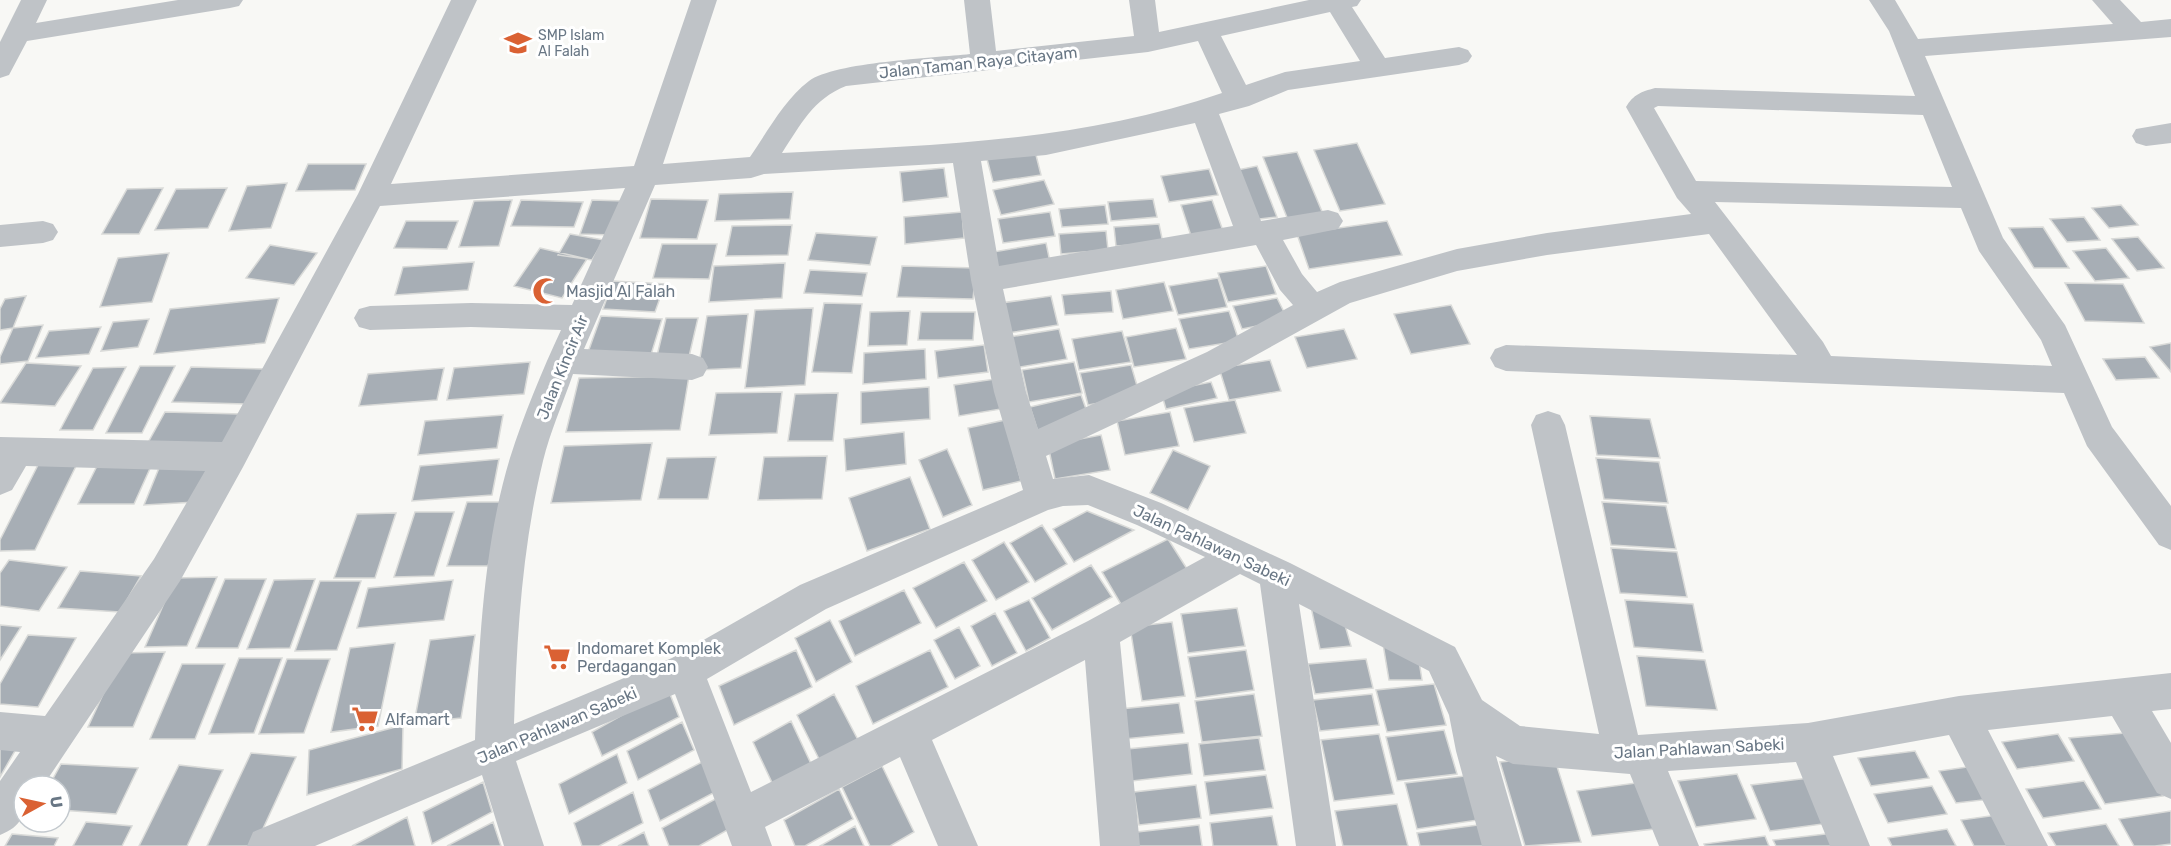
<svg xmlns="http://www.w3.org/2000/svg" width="2171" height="846" viewBox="0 0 2171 846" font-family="Rubik,sans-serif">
<rect width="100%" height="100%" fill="#f8f8f5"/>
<path fill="#a7aeb5" stroke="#d9dad8" stroke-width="1.5" d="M1357,143L1385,204L1340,211L1314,150Z
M1035,151L1041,175L993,182L987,159Z
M1297,152L1323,214L1288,220L1263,157Z
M308,164H366L355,190L296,191Z
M1257,166L1277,217L1251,220L1232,171Z
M944,168L948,197L903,202L900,172Z
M1209,169L1218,195L1169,202L1161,176Z
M1044,180L1054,204L1001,215L993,190Z
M287,183L271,228L229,231L247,186Z
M163,188L139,234H102L127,189Z
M227,188L208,228L155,230L176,189Z
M793,192L790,219L715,221L719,194Z
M651,199L708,200L697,239L640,238Z
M1153,199L1157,217L1111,221L1108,202Z
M512,200L499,246L459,247L474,201Z
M521,200L583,202L574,227L511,226Z
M592,200L625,201L613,235L580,234Z
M1212,200L1223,231L1191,236L1181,205Z
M1105,205L1108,224L1062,227L1059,209Z
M2121,205L2138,225L2109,228L2092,208Z
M962,212L964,238L905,244L904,217Z
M1050,212L1055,236L1003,243L998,219Z
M2084,217L2100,240L2067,242L2050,219Z
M406,221H458L447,249L394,248Z
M1387,221L1402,255L1309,269L1297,234Z
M1159,224L1163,243L1116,246L1114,227Z
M792,225L788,255L726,256L732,226Z
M2043,227L2069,268H2034L2009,228Z
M1106,231L1108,250L1061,254L1059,234Z
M816,233L877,237L870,265L808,260Z
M570,234L604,240L592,260L558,255Z
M2138,237L2164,268L2137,271L2112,239Z
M1046,243L1050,262L997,271L993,252Z
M662,244H717L709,279L653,278Z
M270,245L317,253L294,285L246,278Z
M540,248L587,259L562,298L514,286Z
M2106,248L2129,278L2095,281L2073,251Z
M169,253L152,302L100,307L118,258Z
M474,262L468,290L395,295L403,267Z
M785,263L782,298L709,302L714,266Z
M902,266L976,268L973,299L897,297Z
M1266,266L1276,294L1228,302L1218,273Z
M810,270L867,273L862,296L804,293Z
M1218,278L1227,307L1178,315L1169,286Z
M613,281L665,284L655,312L603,309Z
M1164,282L1173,311L1123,319L1116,290Z
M2065,283L2123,284L2144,323L2085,321Z
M1111,291L1113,312L1065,315L1062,295Z
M26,296L13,328L0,330V309L5,299Z
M1051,296L1058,325L1008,333L1001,303Z
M279,298L265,343L154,354L170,309Z
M1277,298L1288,320L1242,329L1233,306Z
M824,303L862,304L852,373L812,372Z
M1451,305L1470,344L1411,354L1394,314Z
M813,308L805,385L745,388L755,310Z
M910,311L907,345L868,346L870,312Z
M1229,311L1239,341L1189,349L1179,319Z
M921,312H975L973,340H918Z
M748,314L741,368L698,370L707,316Z
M601,316L662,319L650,358L587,355Z
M666,318H698L688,361L656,360Z
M149,319L138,347L101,351L113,322Z
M43,325L28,361L0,364V357L13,328Z
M101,327L89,354L36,358L49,331Z
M1176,328L1186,359L1134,367L1126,337Z
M1059,329L1067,359L1015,368L1009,337Z
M1344,329L1357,359L1307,368L1295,337Z
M1122,331L1131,362L1079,370L1072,339Z
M2171,343V372L2150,347Z
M984,345L988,372L938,378L935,351Z
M925,349L926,379L863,384L864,353Z
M2145,357L2159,378L2116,380L2103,359Z
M1270,360L1281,391L1229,400L1219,368Z
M530,362L524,394L447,400L454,368Z
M1074,362L1082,393L1029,402L1022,370Z
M26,363L81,366L55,406L0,403Z
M1131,365L1140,396L1088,405L1080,373Z
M140,366H175L142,433H106Z
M126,367L93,430H60L93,368Z
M191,367L264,369L246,404L172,402Z
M444,368L437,400L359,406L368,374Z
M689,376L680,430L566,432L579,378Z
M995,379L1001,409L959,416L954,385Z
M1211,382L1217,398L1166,409L1161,392Z
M929,387L930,419L861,424V392Z
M782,392L777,433L709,435L716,393Z
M838,393L833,441H788L795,394Z
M1081,395L1090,420L1038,432L1030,407Z
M1235,400L1246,433L1194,442L1184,408Z
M165,412L240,414L222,450L145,448Z
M1170,412L1179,446L1125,455L1117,421Z
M503,415L497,448L418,455L425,421Z
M1590,416L1650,419L1660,458L1597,455Z
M1005,420L1021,481L983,490L968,428Z
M904,432L906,464L846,471L844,439Z
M1101,435L1110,470L1055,479L1048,445Z
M652,443L641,500L551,503L564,446Z
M947,449L972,505L943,517L919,460Z
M1173,450L1210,466L1188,510L1150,493Z
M827,456L822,499L758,500L764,457Z
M716,457L708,499H658L667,458Z
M1596,458L1659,462L1668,503L1604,499Z
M499,459L492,495L412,501L420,466Z
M77,464L35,550L0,551V540L38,465Z
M98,464H152L134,504H78Z
M209,466L196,502L144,505L159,468Z
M910,477L930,529L867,551L849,498Z
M467,502H506L488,566H447Z
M1602,502L1666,506L1676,549L1611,545Z
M1087,511L1134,530L1074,562L1053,529Z
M415,512H454L434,576L394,577Z
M396,513L375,578H334L357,514Z
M1042,525L1067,564L1035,582L1010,543Z
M1168,539L1189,572L1122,606L1102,572Z
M1004,542L1029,582L996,600L972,560Z
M1611,548L1677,552L1687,597L1620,593Z
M9,560L67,567L39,611L0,606V573Z
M964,562L987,601L936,628L913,588Z
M1091,565L1112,597L1052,630L1032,598Z
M80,571L141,576L120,612L58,608Z
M217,577L187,646L145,647L175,578Z
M225,579H266L238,648H196Z
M315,579L290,648L247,649L274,580Z
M453,580L444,620L357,628L368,588Z
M320,581H361L337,650L295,651Z
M904,590L921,623L855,656L839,621Z
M1029,600L1050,638L1026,651L1004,611Z
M1625,600L1693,604L1703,652L1634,647Z
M1311,607L1345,625L1351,646L1320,649Z
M1237,608L1245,646L1188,653L1181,614Z
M995,613L1017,653L992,666L971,626Z
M830,620L852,662L816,682L795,638Z
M1172,622L1185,696L1142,701L1130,627Z
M0,625L21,627L0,660Z
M959,627L980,666L955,679L934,640Z
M28,635L76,638L38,707L0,704V684Z
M475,635L461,718L414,723L430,640Z
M395,643L378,726L331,732L350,648Z
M1383,644L1419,661L1422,680H1389Z
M796,650L812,687L734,725L719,686Z
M930,650L948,687L873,724L856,686Z
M1246,650L1254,690L1196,698L1188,657Z
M165,652L133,727H88L122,653Z
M1637,656L1705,660L1717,710L1646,706Z
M239,658H282L254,733L209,734Z
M287,659H330L304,733L259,734Z
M1366,659L1373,688L1315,694L1308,664Z
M182,664H225L195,739H150Z
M1434,684L1446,725L1387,732L1376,690Z
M668,689L679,717L602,756L592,732Z
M834,694L858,740L820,761L797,715Z
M1254,694L1262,736L1202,742L1195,701Z
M1372,694L1379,725L1320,731L1313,700Z
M1179,703L1184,733L1124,739L1120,709Z
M791,721L813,768L775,789L753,742Z
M682,722L694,750L638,780L627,751Z
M403,725L402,769L307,795L309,750Z
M1444,730L1457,774L1397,781L1386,737Z
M2125,733L2163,796L2105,804L2069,738Z
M1379,734L1394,794L1334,801L1321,740Z
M2058,734L2074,761L2017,769L2002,742Z
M1259,738L1265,770L1204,776L1199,744Z
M0,741L20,742L0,777Z
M1188,743L1192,774L1132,781L1127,749Z
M1915,751L1929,778L1871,786L1858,758Z
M251,753L296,757L255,846H207Z
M617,754L627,783L569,814L559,784Z
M1554,757L1581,842L1525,846L1500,762Z
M704,761L717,791L660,821L648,790Z
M61,764L138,768L116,814L60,810V786H49Z
M179,765L223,770L187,846H139Z
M882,766L914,832L890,846H870L842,787Z
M1974,766L1992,799L1956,803L1939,771Z
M1737,774L1756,819L1696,827L1678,781Z
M1266,775L1273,808L1210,815L1205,782Z
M1465,776L1478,820L1417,829L1405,783Z
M1809,778L1830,823L1770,831L1751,785Z
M2084,781L2101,809L2043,818L2026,789Z
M483,782L492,812L432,844L423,812Z
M1636,783L1654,829L1592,836L1577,791Z
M1196,785L1201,818L1139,825L1134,792Z
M1932,786L1947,814L1888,823L1874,794Z
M839,789L853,819L805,846H795L784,820Z
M633,792L643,823L599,846H582L574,823Z
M719,797L731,828L699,846H669L662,828Z
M1397,804L1408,846H1343L1335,811Z
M2171,811V844L2155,846H2134L2119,819Z
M1997,815L2014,846H1974L1961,820Z
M1272,816L1278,846H1213L1210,823Z
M407,817L415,846H352Z
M86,822L132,826L122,846H73Z
M493,822L501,846H447Z
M2106,824L2119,846H2056L2048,833Z
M1199,825L1202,846H1138L1137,832Z
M1478,825L1484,846H1420L1417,833Z
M855,826L864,846H820Z
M1947,829L1956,846H1892L1888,838Z
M644,832L649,846H618Z
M1834,833L1840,846H1776L1773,840Z
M12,834L58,838L54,846H5Z
M1765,836L1769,846H1705L1704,844Z"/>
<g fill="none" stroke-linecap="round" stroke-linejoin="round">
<path fill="#bfc3c7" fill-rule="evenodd" d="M21,0H47L36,23L178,0H243L239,6L230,8L27,41L9,75L0,78V42Z
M451,0H477L391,184L634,166L691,0H717L663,164L750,157C768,131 784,100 809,81C835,62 934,58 970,54L964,0H990L996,51L1134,36L1129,0H1155L1159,32L1309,0H1361L1357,6L1352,7L1385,58L1459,47L1468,50L1472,56L1468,62L1459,65L1288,90L1249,106L1219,114L1261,221L1328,210L1338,213L1343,221L1338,229L1283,240L1302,274L1317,292L1340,282L1457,249L1547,233L1691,214L1677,198L1626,107C1634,94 1641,92 1655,88L1915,96L1889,31L1869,0H1895L1918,39L2113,24L2092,0H2120L2141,22L2171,19V37L1925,56L2003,238L2065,325L2112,427L2171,506V550L2159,545L2087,446L2064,393L1506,371L1495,367L1490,358L1495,349L1506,345L1797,355L1709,234L1547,255L1457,271L1350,303L1229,370L1046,456L1053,479L1089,475L1161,503L1290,563L1455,647L1482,700L1520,726L1599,734L1531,425L1536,415L1548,411L1560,415L1565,425L1638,735L1808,723L1959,696L2171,673V709L2152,711L2171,743V799L2157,793L2112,716L1988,730L2048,846H2006L1949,735L1833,756L1870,846H1830L1796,762L1668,771L1699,846H1659L1630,774L1513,764L1496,756L1522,846H1482L1456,751L1449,715L1429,671L1299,604L1336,846H1296L1260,584L1240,574L1120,642L1140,846H1100L1085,660L932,740L978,846H938L900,757L765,827L772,846H732L675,694L516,761L544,846H504L482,775L315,846H247L253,832L475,740C479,647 483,547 510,458C524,414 542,371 561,330L471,327L370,330L359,327L354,318L359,309L370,306L471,303L572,305L625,188L380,206L243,467L180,581L43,786H24C24,812 27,824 0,835V781L20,752L0,750V712L45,716L154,559L205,471L26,466L12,490L0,495V437L222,442L358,194ZM1330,12L1360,61L1285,72L1246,85L1221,36ZM1198,41L1222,93C1081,142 931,145 782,153C801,124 813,99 846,86L1148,52ZM1658,106L1923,115L1952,187L1696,181L1654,108ZM1195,123L1233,226L999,266L981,161L1046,155ZM953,163L971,280L994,392L1023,490L800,585L672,658L514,724C517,635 522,547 543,461C550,432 563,403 573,374L692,380L703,376L708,367L703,358L692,354L584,349L655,185L751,178L764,174ZM1715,202L1961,208L1979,251L2041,340L2052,366L1831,356L1823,342ZM1256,245L1280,290L1293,305L1207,352L1038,429L1026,392L1003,289ZM1088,505L1137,525L1205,557L1088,621L751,792L707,679L826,609L1048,510L1063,506Z
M2171,123V143L2146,146L2136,143L2132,136L2136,129Z
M43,221L53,224L58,232L53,240L43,243L0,247V225Z"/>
</g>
<defs>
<symbol id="school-bare" viewBox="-9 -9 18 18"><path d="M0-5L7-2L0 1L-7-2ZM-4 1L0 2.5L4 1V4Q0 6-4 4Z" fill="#da6133" stroke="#fff" stroke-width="2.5" paint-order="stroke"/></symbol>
<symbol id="mosque-bare" viewBox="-9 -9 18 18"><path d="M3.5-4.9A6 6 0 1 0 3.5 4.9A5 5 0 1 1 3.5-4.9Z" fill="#da6133" stroke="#fff" stroke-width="2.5" paint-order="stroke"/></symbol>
<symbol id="supermarket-bare" viewBox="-9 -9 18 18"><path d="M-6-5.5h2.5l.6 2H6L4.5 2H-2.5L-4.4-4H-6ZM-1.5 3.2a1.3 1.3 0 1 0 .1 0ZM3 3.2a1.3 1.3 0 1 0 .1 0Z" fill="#da6133" stroke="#fff" stroke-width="2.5" paint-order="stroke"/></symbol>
</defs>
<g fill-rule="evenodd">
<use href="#school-bare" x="499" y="24" width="38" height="38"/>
<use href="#mosque-bare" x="527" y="272" width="38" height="38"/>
<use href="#supermarket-bare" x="538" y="638" width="38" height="38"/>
<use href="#supermarket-bare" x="346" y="700" width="38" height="38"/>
</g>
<g text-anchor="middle" stroke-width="6" stroke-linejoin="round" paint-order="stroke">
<g font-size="14" fill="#697785" stroke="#fff" text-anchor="start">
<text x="538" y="40">SMP Islam<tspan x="538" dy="16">Al Falah</tspan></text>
</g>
<g font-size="16" fill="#697785" stroke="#fff">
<text transform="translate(978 62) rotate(-6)" y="6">Jalan Taman Raya Citayam</text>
<text transform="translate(562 367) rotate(-68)" y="6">Jalan Kincir Air</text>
<text transform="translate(1212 545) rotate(25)" y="6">Jalan Pahlawan Sabeki</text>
<text transform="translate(557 725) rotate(-23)" y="6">Jalan Pahlawan Sabeki</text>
<text transform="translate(1699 748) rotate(-3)" y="6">Jalan Pahlawan Sabeki</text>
</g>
<g font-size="16" fill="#697785" stroke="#fff" text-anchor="start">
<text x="566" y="297">Masjid Al Falah</text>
<text x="577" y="654">Indomaret Komplek<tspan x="577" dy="18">Perdagangan</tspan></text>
<text x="385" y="725">Alfamart</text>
</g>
</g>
<g transform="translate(42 804) rotate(82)"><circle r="28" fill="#ffffff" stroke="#c3c9ce" stroke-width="1.5"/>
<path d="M0-4.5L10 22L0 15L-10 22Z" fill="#da6133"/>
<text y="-9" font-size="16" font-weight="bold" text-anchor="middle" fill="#697785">U</text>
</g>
</svg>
